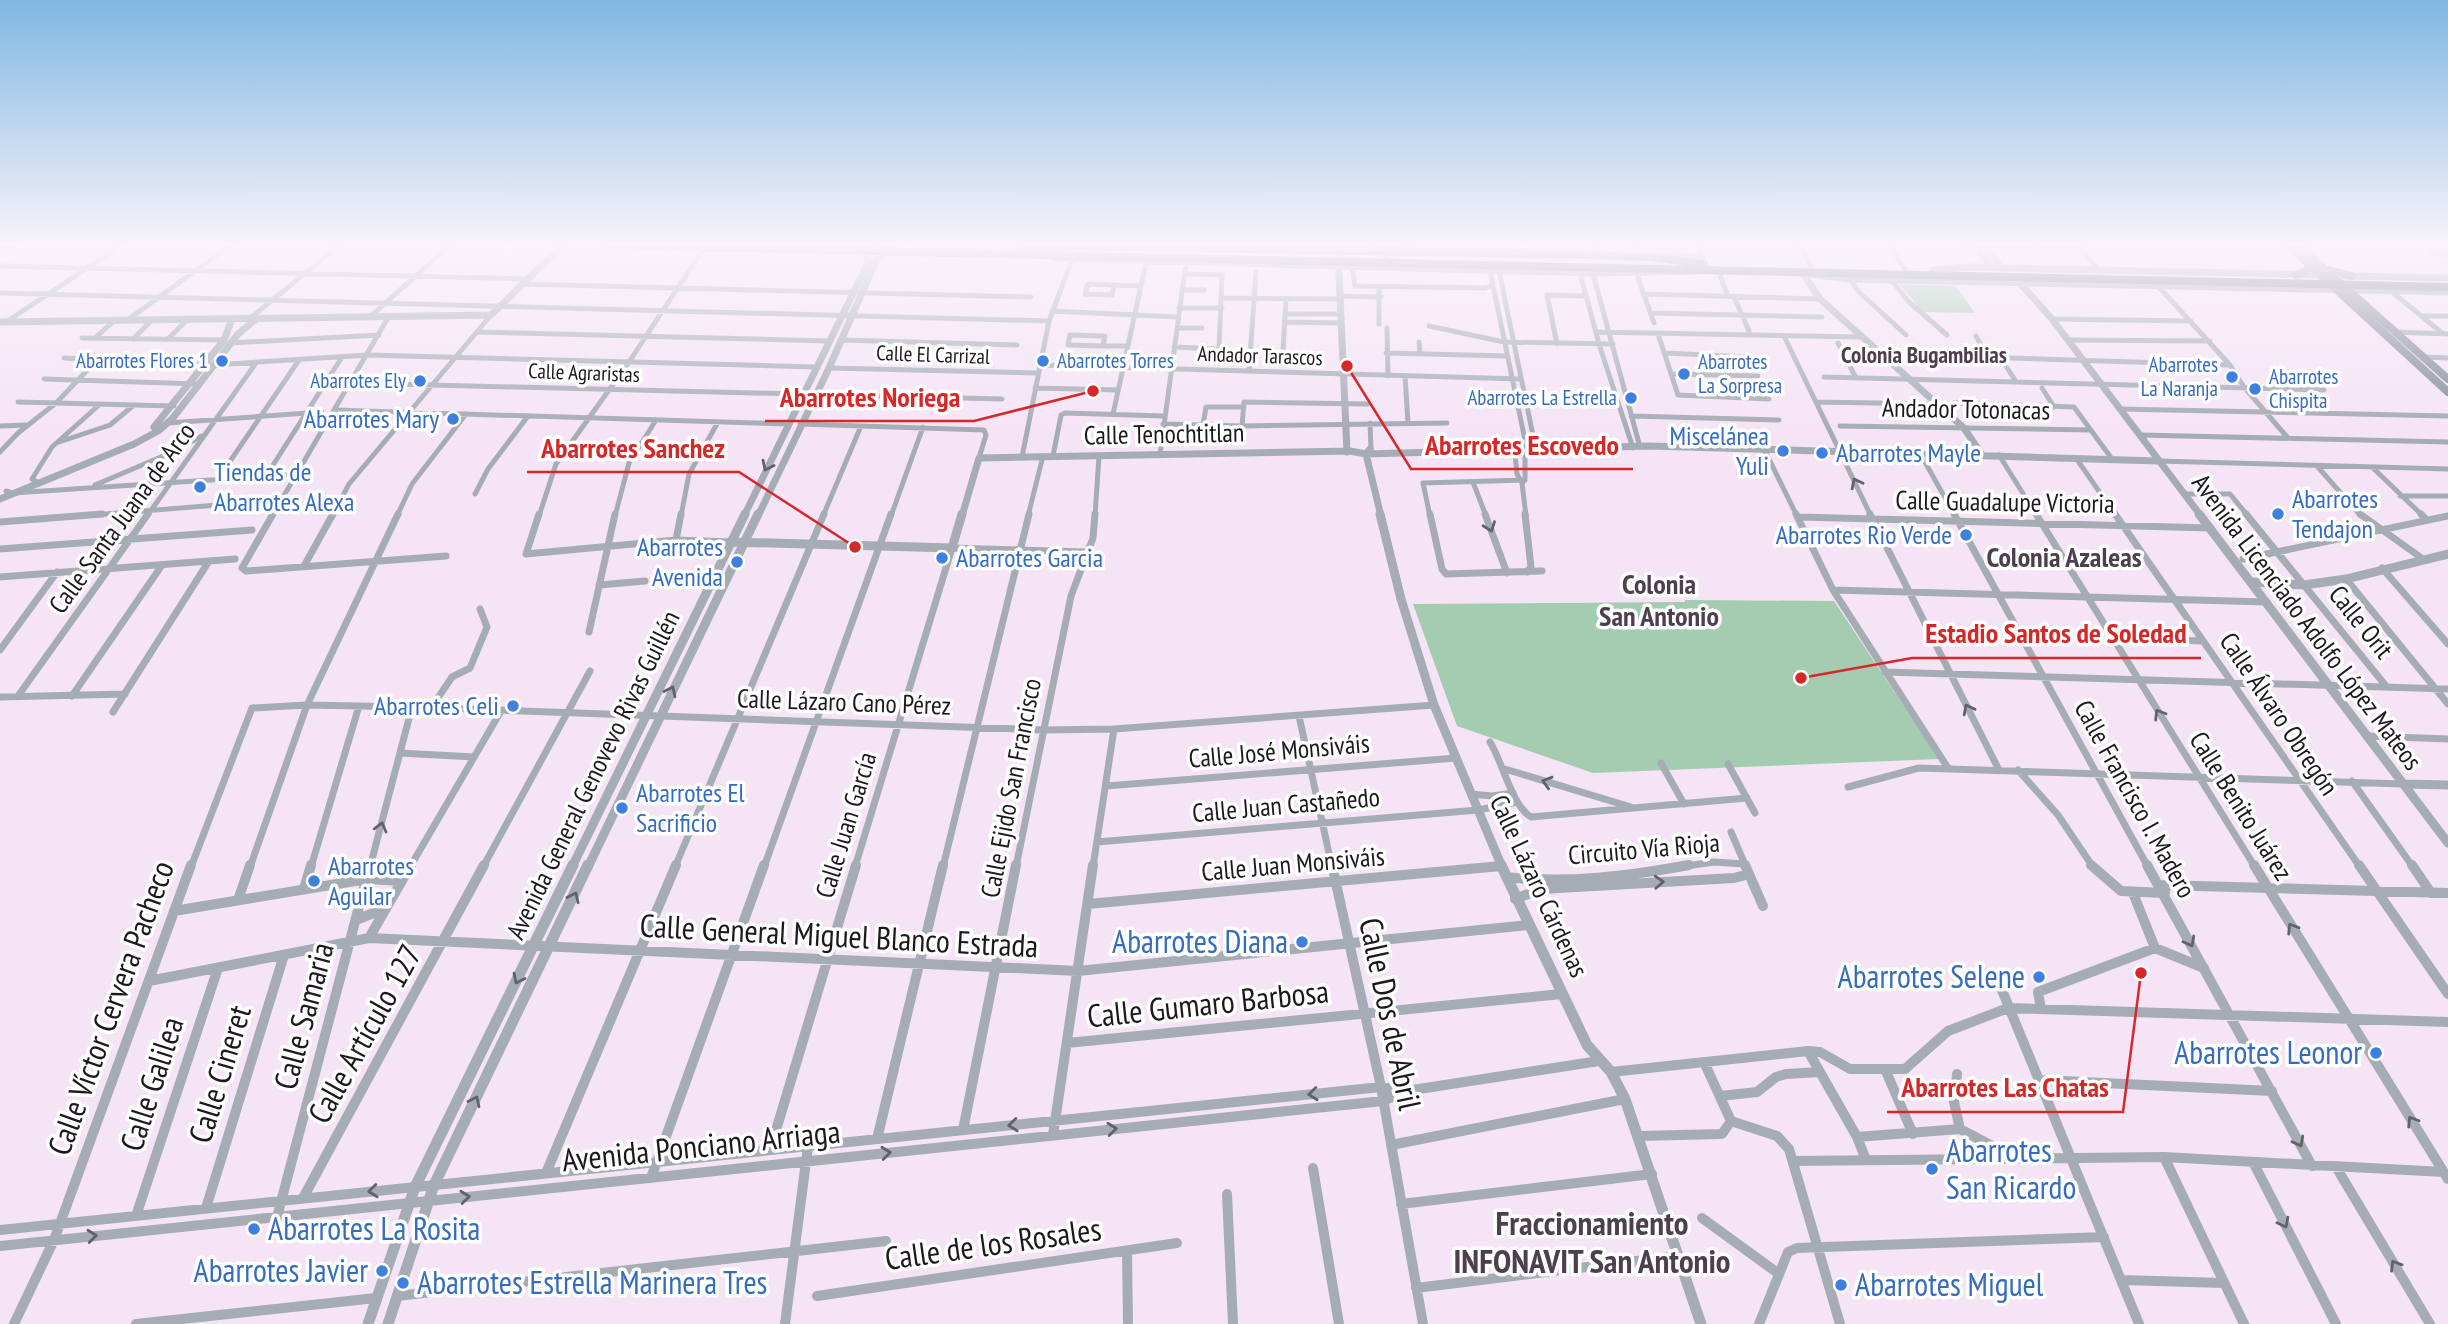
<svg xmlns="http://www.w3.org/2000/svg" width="2448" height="1324" viewBox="0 0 2448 1324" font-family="'PT Sans Narrow',sans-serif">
<rect width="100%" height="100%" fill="#f5e4f6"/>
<path fill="#a3ccb1" d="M1899,284L1956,286L1975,313L1923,312Z
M1685,600L1834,601L1939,759L1593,773L1457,726L1413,604L1685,602Z"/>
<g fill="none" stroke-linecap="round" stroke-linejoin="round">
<path stroke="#a6acb4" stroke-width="5" d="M1594,245L1597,253
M1635,245L1637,254
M1699,245L1703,260
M1800,245L1811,267
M1890,245L1905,270
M1967,245L2079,247
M2077,245L2099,270
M2430,252L2448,255
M1660,255L1702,256
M1054,259L1593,274L1699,272
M0,266L527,279
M1352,267L1355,286L1485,288L1493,285
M1718,270L1728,296
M1490,271L1526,445L1515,455L1517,474L1522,483
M1499,271L1535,445L1525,455V480L1522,483L1526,516
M1580,273L1599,344L1633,448
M1593,274L1640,447
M1637,275L1654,323
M1850,279L1858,291L1906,335
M1891,280L1908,301L1947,335
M522,284L1031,297
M1114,285L1112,295L1085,294L1088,284L1141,286
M2158,286L2230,365L2244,387L2288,438
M1379,287V324
M1182,290H1204
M2391,291L2442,333
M0,293L1049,321
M1643,294L1820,299
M1340,296L1381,297
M1734,297L1749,331
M1222,298L1340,299
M1179,308H1222
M1052,311L1178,317
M1651,313L1822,317
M1285,314H1341
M2422,316H2448
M370,317L450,245
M249,319L340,245
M2052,319L2191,321
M126,321L231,245
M6,322L122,245
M1285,322L1341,323
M1429,326L1504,342L1613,344
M1177,328H1202
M1387,328L1388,376
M477,332L828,341
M1596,332L1860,337
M2395,332L2448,334
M1070,335L1105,336L1103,346L1068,345Z
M1784,336L1871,516
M1976,336L1988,357
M96,337L114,321
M1659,337L1678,395L1769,399
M82,338L224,340
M133,339L151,321
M168,339L187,320
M841,340L1017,345
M2068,340L2210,341
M1419,342L1420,353
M230,343L379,335
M1838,343L1856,378
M1557,344L1547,295L1586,296
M1103,346H1127
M1174,347L1219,349L1222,275L1184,274
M1283,350L1286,299
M1386,353L1507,356
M1665,353L1749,357
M1881,354L2230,365
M1702,355L1708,375
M2000,357L2015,380
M2423,357L2448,358
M64,358L213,365L368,355L816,367
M1039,365L1521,379
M829,368L1037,373
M1249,371L1256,272
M1672,374L1758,376
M1405,376L1408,423
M1824,377L2324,390
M44,379L199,384
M351,383L1002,399
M1035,388L1118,390
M2042,388L2054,407
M18,402L174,406
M1816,402L1937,404
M1942,408L1954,403L2074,407L2112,459
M2119,409L2448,416
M334,410L788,424
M1113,414L1146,263
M1631,416L1779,420
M168,423L322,412
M1370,423L1371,449
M800,424L984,430L986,435L979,458
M1163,424L1242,426L1447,423
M1203,425L1206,407H1244
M0,426L27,425
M1242,426L1244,402L1368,404
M1840,426L2091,430
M2139,435L2448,442
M59,442L110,425L134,405
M1764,449L1797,516
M0,452L18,433L56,403L98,359
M1920,453L1955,516
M1160,455L1186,263
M1999,455L2037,516
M1053,456L1061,415L1065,413L1164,416
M1022,457L1049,321L1072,260
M2076,458L2116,516
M2158,461L2448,469
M2317,466L2361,516
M2373,468L2423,516
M266,476L342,357
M218,479L299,360
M37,482L32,479L52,447L99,405
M1473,482L1486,516
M95,485L168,454L202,436
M6,491L13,493L288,475
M475,494L488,469L528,416
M2185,494H2230L2248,516
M2400,496H2448
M80,516L268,501
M147,516L256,363
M272,516L389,316
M332,516L349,484L491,315
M397,516L412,484L466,414
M539,516L556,464L629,362L704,248
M615,516L629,463L656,420
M681,516L689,474L718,422
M823,516L861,426
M891,516L923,427
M1028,516L1043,456
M1095,516L1099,456
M1430,516L1423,483L1525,480"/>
<path stroke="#a6acb4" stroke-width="7" d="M273,514L242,568L246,571L446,556
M539,514L526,554L676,540L730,542
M1430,514L1442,569L1446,574L1542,571
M1485,514L1507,573
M1525,514L1531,567L1527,572
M1796,514L1833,590L1948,768
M1870,514L1999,770
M1954,514L2148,867
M2036,514L2255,867
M2115,514L2360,867
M2246,514L2386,686
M2360,514L2423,559
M2421,514L2427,520
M1799,517L2211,528
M0,522L102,514
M676,540L681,514
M0,549L252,530
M2243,559L2448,516
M304,566L333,514
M2382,568L2448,644
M0,577L235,559
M2346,579L2448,704
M599,585L645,581
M1833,590L2267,602
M589,632L615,514
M2113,638L2203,641
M0,650L57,572
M1885,672L2448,689
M18,696L148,514
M72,696L162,565
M0,697L125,694
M431,708L452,677L470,668L487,627L480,609
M113,712L209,561
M1299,716L1332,867
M2368,736L2448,739
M1490,742C1503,763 1512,806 1531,817L1747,798
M400,753L474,757
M1661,763L1684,804
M1728,764L1755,813
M1505,769L1631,807
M2018,770L2058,815L2093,867
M2352,781L2413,867
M1106,786L1456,758
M1848,787L1919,768L2403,784
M1471,794L1492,796L1513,793
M1731,832L1746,867
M1097,842L1478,810L1517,802
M191,867L252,708L307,705L412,707L1044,730L1114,729L1434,705
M250,867L307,705L398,514
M311,867L359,706
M370,867L412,707
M410,867L501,711
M483,867L590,671
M675,867L824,514
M764,867L891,514
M855,867L952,548L1086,552
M943,867L1029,514
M1016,867L1071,596L1093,538L1095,514
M1093,867L1114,729
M1488,867L1501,866
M1679,867L1714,862L1744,864"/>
<path stroke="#a6acb4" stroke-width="10" d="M1332,865L1381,1087L1423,1324
M1745,865L1763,906
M2091,865L2121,891L2165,893
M2147,865L2312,1166
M2254,865L2448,1179
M2359,865L2448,994
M2412,865L2431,893
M1506,877C1568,884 1629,876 1689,865
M2160,885L2448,893
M304,889L311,865
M2133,893L2155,948
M1515,899L1541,889L1734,878L1749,874
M238,900L250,865
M1088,904L1501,866
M174,911L367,879L402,881
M356,920L386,908
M369,938L411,865
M1997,978L2139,1324
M149,981L369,938L1078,971L1528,925
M2041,1009L2038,992L2155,948L2204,968
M1067,1043L1562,994
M1808,1051L1857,1137L1866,1160
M1885,1069L1913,1134
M1611,1072L1808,1051L1820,1052L1850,1069H1905L1948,1031L2008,1008L2448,1022
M1957,1074L1954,1102L1960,1129
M2041,1080L2272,1091
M1720,1096L1757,1092L1776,1077L1786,1074L1820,1072
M1731,1121L1777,1136L1789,1149L1840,1324
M963,1130L1016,865
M1053,1135L1093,865
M1638,1136L1722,1134L1731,1121L1704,1062
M1857,1137L1960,1129L2013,1157
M877,1139L943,865
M1391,1145L1625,1099
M770,1150L856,865
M2164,1157L2244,1324
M1794,1161L2164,1157L2444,1172
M2253,1162L2336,1324
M2336,1167L2430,1324
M1313,1168L1339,1324
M546,1173L676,865
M651,1178L764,865
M1227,1194L1233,1324
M303,1198L484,865
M1401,1204L1652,1174
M206,1208L284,955
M136,1216L218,968
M277,1217L370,865
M1702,1218L1779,1274
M0,1230L1381,1087L1406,1091
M0,1246L1383,1101L1406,1091L1599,1061
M1127,1251L1128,1324
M2122,1280L2224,1283
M1416,1288L1677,1256
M397,1296L886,1241
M817,1296L1177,1243
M14,1324L54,1240L191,865
M136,1324L376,1298
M785,1324L808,1146
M1759,1324L1788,1252L1797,1248L2104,1237"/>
<path stroke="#a6acb4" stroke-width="7" d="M1387,245V264
M1975,245L1991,267
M1985,245L2001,268
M0,250L16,245
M1338,251L1347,452
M1933,270L1969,267L2324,275
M1803,273L1820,299L1964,428L1982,455
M1808,274L1850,279L2448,292
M2345,276L2448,278
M2019,282L2052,319L2201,516
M0,322L491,315L563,245
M154,427L224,340L232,319
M1370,449L1366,454L1381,516
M0,499L134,444L158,431L172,419L238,334L256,319
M744,516L869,261L864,252
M758,516L829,368L876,261L886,252
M962,516L979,458L1350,451L1366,454L1649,446L2158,461"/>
<path stroke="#a6acb4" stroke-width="9" d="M1380,514L1401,599L1434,705L1502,867
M2199,514L2448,843
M730,542L952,548L962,514
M2251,582L2304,585L2346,579L2448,554
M2403,784L2448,785
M572,867L745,514
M588,867L758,514"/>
<path stroke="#a6acb4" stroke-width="11" d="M1501,865L1587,1045L1611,1072L1625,1099L1701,1324
M368,1324L415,1187L573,865
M388,1324L434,1185L588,865"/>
<path stroke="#858e9a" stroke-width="8" d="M2288,245L2448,392
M2301,248L2448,379
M2329,270L2352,276
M2296,275L2306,271L2310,265"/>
<path stroke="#6e7987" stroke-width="8" d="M607,245L2448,287
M1025,248L1054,246L1596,255L1651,257L1704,264"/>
</g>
<defs><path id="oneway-chevron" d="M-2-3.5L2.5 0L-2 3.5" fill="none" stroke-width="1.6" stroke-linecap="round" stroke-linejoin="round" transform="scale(1.75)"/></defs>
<g stroke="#626269">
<use href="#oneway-chevron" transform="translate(767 466) rotate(116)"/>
<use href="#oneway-chevron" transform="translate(1856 483) rotate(-117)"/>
<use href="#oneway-chevron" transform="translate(1490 527) rotate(70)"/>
<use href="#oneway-chevron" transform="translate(671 691) rotate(-64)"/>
<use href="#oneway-chevron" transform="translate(1968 709) rotate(-117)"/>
<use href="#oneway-chevron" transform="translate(2159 714) rotate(-122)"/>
<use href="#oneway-chevron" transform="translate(1547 782) rotate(-163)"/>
<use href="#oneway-chevron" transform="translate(381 827) rotate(-75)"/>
<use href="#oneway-chevron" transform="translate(1659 882) rotate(-3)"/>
<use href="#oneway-chevron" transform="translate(574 897) rotate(-65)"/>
<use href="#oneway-chevron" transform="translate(2292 928) rotate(-122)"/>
<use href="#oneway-chevron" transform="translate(2190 942) rotate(62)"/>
<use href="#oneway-chevron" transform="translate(518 979) rotate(116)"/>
<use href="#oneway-chevron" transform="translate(1313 1094) rotate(174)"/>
<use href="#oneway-chevron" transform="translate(475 1101) rotate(-64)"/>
<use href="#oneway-chevron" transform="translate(2412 1121) rotate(-122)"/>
<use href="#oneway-chevron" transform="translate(1013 1125) rotate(174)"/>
<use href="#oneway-chevron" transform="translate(1112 1129) rotate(-6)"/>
<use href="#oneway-chevron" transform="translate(2299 1142) rotate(62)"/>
<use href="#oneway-chevron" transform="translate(886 1153) rotate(-6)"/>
<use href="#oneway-chevron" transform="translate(373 1191) rotate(174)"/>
<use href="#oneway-chevron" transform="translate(465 1197) rotate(-6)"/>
<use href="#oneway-chevron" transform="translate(2284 1223) rotate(63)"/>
<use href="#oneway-chevron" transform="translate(92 1236) rotate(-6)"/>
<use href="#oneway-chevron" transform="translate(2395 1265) rotate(-121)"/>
</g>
<linearGradient id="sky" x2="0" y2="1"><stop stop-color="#7fb8e2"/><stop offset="0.57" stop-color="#faf3fb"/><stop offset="1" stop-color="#faf3fb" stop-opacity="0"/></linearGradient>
<rect width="2448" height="430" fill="url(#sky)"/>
<g fill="#3f7fe0" stroke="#fff" stroke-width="2.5">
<circle cx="222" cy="361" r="7"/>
<circle cx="1043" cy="361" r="7"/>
<circle cx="1684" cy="374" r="7"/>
<circle cx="2232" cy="377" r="7"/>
<circle cx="420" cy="381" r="7"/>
<circle cx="2255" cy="389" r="7"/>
<circle cx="1631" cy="398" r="7"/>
<circle cx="453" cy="419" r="7"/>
<circle cx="1783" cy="451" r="7"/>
<circle cx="1822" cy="453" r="7"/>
<circle cx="200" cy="487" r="7"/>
<circle cx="2278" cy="514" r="7"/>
<circle cx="1966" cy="535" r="7"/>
<circle cx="942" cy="558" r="7"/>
<circle cx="737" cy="562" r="7"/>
<circle cx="513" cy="706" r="7"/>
<circle cx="622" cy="808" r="7"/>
<circle cx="314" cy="881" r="7"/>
<circle cx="1302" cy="942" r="7"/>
<circle cx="2039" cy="977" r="7"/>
<circle cx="2376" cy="1053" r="7"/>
<circle cx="1932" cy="1169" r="7"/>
<circle cx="254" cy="1229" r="7"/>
<circle cx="382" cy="1271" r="7"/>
<circle cx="403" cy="1283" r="7"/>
<circle cx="1841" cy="1285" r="7"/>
</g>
<g text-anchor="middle" stroke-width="7" stroke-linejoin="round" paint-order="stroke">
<g font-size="21" fill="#1d181e" stroke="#fff">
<text transform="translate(933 355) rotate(2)" y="7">Calle El Carrizal</text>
<text transform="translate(1260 356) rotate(2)" y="7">Andador Tarascos</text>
<text transform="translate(584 373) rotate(2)" y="7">Calle Agraristas</text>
</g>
<g font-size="21" fill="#366cbe" stroke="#fff" text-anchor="end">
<text x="208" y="368">Abarrotes Flores 1</text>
<text x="1057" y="368" text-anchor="start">Abarrotes Torres</text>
<text x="1698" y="369" text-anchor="start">Abarrotes<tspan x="1698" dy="24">La Sorpresa</tspan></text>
<text x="2218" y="372">Abarrotes<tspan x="2218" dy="24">La Naranja</tspan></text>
<text x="2269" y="384" text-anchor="start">Abarrotes<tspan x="2269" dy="24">Chispita</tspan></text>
<text x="406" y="388">Abarrotes Ely</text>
<text x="1617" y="405">Abarrotes La Estrella</text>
</g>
<g font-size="23" font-weight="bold" fill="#4d3f4e" stroke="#fff">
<text x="1924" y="363">Colonia Bugambilias</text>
</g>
<g font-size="26" fill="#1d181e" stroke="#fff">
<text transform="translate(1966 409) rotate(1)" y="9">Andador Totonacas</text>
<text transform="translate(1164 434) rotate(-1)" y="9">Calle Tenochtitlan</text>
<text transform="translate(2005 502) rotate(1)" y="9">Calle Guadalupe Victoria</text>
<text transform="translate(122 518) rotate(-54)" y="9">Calle Santa Juana de Arco</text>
<text transform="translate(2307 622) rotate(53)" y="9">Avenida Licenciado Adolfo López Mateos</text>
<text transform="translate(2361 622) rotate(51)" y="9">Calle Orit</text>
<text transform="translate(844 702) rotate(2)" y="9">Calle Lázaro Cano Pérez</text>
<text transform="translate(2279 714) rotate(56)" y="9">Calle Álvaro Obregón</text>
<text transform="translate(1279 751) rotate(-5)" y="9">Calle José Monsiváis</text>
<text transform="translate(593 775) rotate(-64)" y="9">Avenida General Genovevo Rivas Guillén</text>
<text transform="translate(1011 788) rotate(-79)" y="9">Calle Ejido San Francisco</text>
<text transform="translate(2135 799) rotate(61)" y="9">Calle Francisco I. Madero</text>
<text transform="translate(1286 805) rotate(-5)" y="9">Calle Juan Castañedo</text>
<text transform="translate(2241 806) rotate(58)" y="9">Calle Benito Juárez</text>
<text transform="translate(846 825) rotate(-73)" y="9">Calle Juan García</text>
<text transform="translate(1644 849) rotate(-5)" y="9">Circuito Vía Rioja</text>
<text transform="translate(1293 864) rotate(-5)" y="9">Calle Juan Monsiváis</text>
<text transform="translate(1539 886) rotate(65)" y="9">Calle Lázaro Cárdenas</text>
</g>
<g font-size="26" fill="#366cbe" stroke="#fff" text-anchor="start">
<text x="439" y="428" text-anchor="end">Abarrotes Mary</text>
<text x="1769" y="445" text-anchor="end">Miscelánea<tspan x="1769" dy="30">Yuli</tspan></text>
<text x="1836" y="462">Abarrotes Mayle</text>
<text x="214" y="481">Tiendas de<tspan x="214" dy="30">Abarrotes Alexa</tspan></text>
<text x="2292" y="508">Abarrotes<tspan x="2292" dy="30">Tendajon</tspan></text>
<text x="1952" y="544" text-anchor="end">Abarrotes Rio Verde</text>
<text x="723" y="556" text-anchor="end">Abarrotes<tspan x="723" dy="30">Avenida</tspan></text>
<text x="956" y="567">Abarrotes Garcia</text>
<text x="499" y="715" text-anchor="end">Abarrotes Celi</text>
<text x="636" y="802">Abarrotes El<tspan x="636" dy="30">Sacrificio</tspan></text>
<text x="328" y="875">Abarrotes<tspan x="328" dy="30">Aguilar</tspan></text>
</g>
<g font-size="28" font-weight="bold" fill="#4d3f4e" stroke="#fff">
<text x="2064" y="567">Colonia Azaleas</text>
<text x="1659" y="594">Colonia<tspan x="1659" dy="32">San Antonio</tspan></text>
</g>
<g font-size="32" fill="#1d181e" stroke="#fff">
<text transform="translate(839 936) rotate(3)" y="11">Calle General Miguel Blanco Estrada</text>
<text transform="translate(1208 1004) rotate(-6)" y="11">Calle Gumaro Barbosa</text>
<text transform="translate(111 1008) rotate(-70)" y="11">Calle Víctor Cervera Pacheco</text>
<text transform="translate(1390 1014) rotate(78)" y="11">Calle Dos de Abril</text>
<text transform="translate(304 1016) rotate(-75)" y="11">Calle Samaria</text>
<text transform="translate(365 1034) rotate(-61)" y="11">Calle Artículo 127</text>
<text transform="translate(220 1074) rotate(-73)" y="11">Calle Cineret</text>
<text transform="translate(152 1084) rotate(-72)" y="11">Calle Galilea</text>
<text transform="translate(701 1146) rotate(-6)" y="11">Avenida Ponciano Arriaga</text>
<text transform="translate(993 1244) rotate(-8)" y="11">Calle de los Rosales</text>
</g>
<g font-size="32" fill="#366cbe" stroke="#fff" text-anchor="end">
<text x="1288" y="953">Abarrotes Diana</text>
<text x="2025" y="988">Abarrotes Selene</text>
<text x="2362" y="1064">Abarrotes Leonor</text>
<text x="1946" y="1162" text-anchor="start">Abarrotes<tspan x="1946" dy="37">San Ricardo</tspan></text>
<text x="268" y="1240" text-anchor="start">Abarrotes La Rosita</text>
<text x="368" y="1282">Abarrotes Javier</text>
<text x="417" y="1294" text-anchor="start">Abarrotes Estrella Marinera Tres</text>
<text x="1855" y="1296" text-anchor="start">Abarrotes Miguel</text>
</g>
<g font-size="33" font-weight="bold" fill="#4d3f4e" stroke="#fff">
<text x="1592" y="1235">Fraccionamiento<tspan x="1592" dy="38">INFONAVIT San Antonio</tspan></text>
</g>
</g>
<path fill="none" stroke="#d62828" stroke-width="2.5" d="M1093 391L974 421H765M1347 366L1411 469H1633M855 547L739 472H527M1801 678L1912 658H2201M2141 973L2123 1112H1887"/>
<g fill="#d62828" stroke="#fff" stroke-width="2.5">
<circle cx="1093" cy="391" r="7"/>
<circle cx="1347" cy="366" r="7"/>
<circle cx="855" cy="547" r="7"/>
<circle cx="1801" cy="678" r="7"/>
<circle cx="2141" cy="973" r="7"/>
</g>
<g font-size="28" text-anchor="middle" font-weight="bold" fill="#d62828" stroke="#fff" stroke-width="7" stroke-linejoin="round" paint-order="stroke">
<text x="870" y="407">Abarrotes Noriega</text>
<text x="1522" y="455">Abarrotes Escovedo</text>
<text x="633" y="458">Abarrotes Sanchez</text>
<text x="2056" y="643">Estadio Santos de Soledad</text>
<text x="2005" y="1097">Abarrotes Las Chatas</text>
</g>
</svg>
